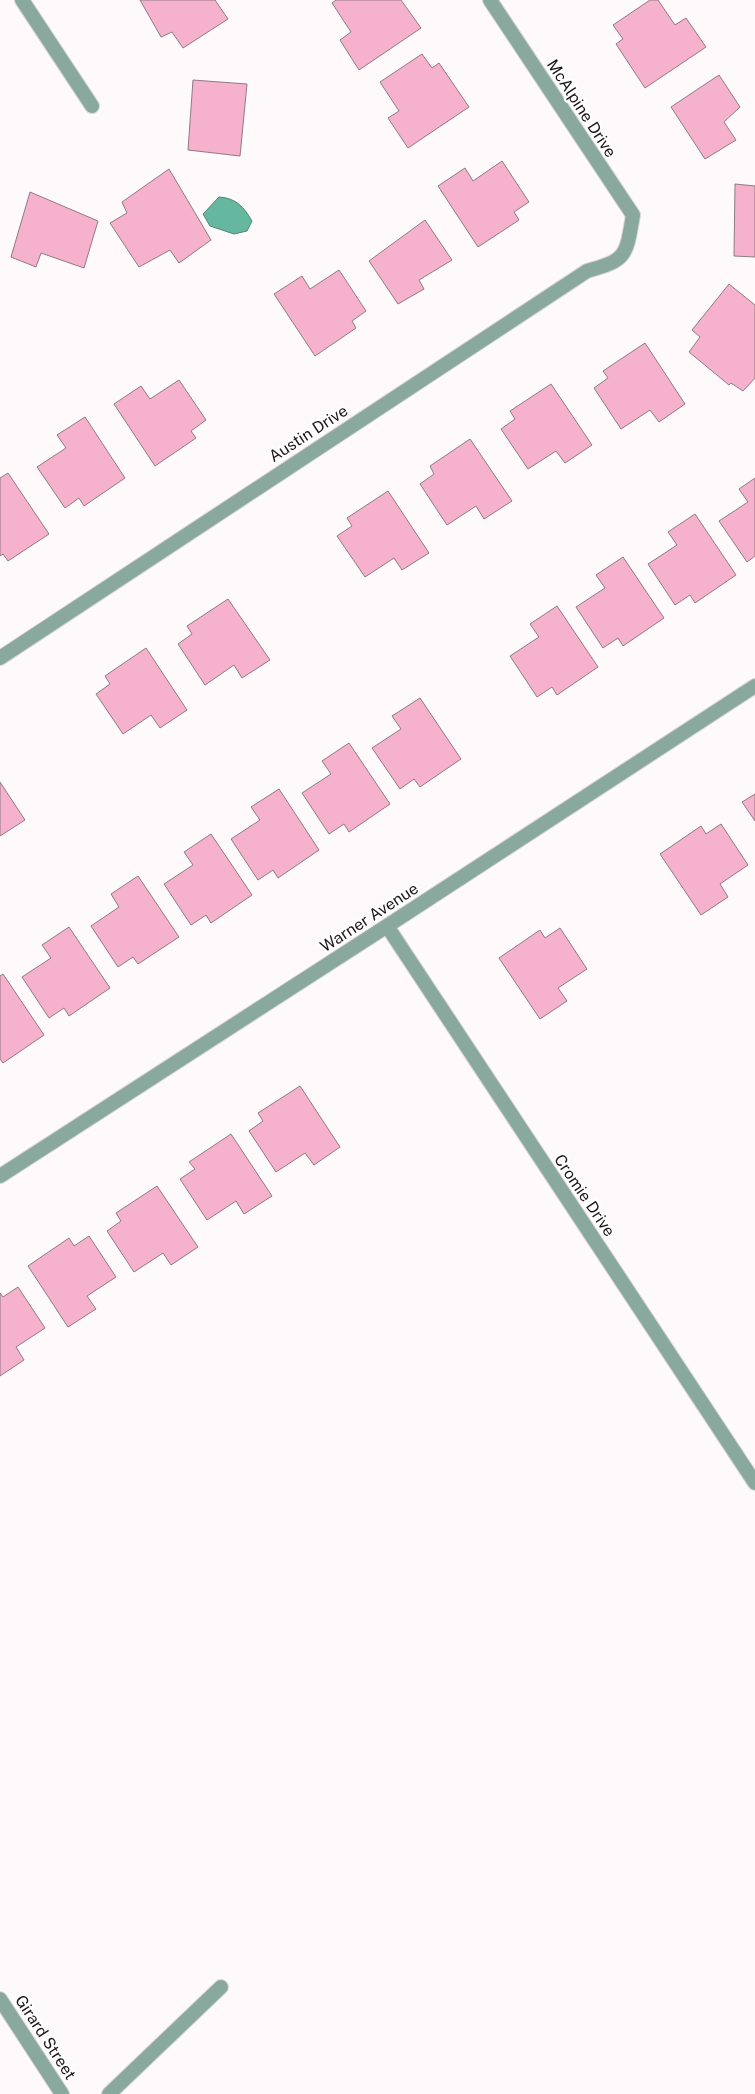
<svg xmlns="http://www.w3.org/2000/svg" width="755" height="2094" viewBox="0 0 755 2094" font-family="'Public Sans',sans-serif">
<rect width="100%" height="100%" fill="#fef9fa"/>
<path fill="#66b79f" stroke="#518777" d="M219,197C236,198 244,207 252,221L247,231L234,234L210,226L203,214Z"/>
<path fill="#f6b1cc" stroke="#917a83" d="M140,0H215L228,19L183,48L172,32L161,37Z
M336,0H401L421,28L359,70L340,40L351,32L332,3Z
M650,0H658L675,25L686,18L706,47L645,88L616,44L623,39L613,25Z
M422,54L432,68L439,63L469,107L408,148L388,118L399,111L380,82Z
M719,75L740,107L724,122L736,140L705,159L671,107Z
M193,80L247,84L240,156L188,150Z
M502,161L529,202L514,212L519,220L478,247L438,186L465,168L473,181Z
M169,169L211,240L179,263L170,250L139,267L110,223L127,213L122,202Z
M735,184L755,186V257L734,256Z
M30,192L98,221L84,268L41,253L36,267L11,257Z
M425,220L452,260L419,280L424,289L398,304L369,261Z
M339,270L366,311L352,321L356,328L315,356L274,294L302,276L310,289Z
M729,284L755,305V378L743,391L731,383L729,385L689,352L700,337L692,330Z
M645,343L685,404L659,422L650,410L621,429L594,388L608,378L603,371Z
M179,380L206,420L191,431L196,438L155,466L114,404L141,386L150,399Z
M551,384L592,445L565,463L556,451L528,469L501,429L515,419L510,411Z
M85,417L125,478L84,506L79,498L65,508L37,467L66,448L57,435Z
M470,439L512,501L484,519L476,506L447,525L420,484L434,474L430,466Z
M8,473L49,534L8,561L3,554L0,556V478Z
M755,478V556L747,562L719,521L748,502L739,489Z
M388,491L429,553L402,570L394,558L365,577L337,536L352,526L347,518Z
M695,514L736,575L695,603L690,595L675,605L648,564L677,545L668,532Z
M623,557L664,618L623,646L618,638L603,648L576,607L605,588L596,575Z
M228,599L270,660L242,678L234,665L205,685L178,644L192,634L187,626Z
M557,606L598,667L557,695L552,687L537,697L510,656L539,637L530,624Z
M146,648L187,710L160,728L151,715L123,734L96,694L110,684L105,676Z
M420,698L461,759L420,787L414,779L400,789L372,748L401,729L392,716Z
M349,743L390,804L349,832L344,824L329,834L302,793L331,774L322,761Z
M0,782L25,820L0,836Z
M279,789L319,850L278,878L273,870L258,880L231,839L260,820L251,807Z
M755,794V821L742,802Z
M721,824L748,865L720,884L728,897L701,915L660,854L701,826L706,834Z
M211,834L252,895L211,923L206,915L191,925L164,884L193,865L184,852Z
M138,876L179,937L138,964L133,957L118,967L91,926L119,907L111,894Z
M69,927L110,988L69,1016L64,1008L49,1018L22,977L51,958L42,945Z
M560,928L587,969L558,988L567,1001L540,1019L499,958L540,930L545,938Z
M3,974L44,1035L3,1063L0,1059V976Z
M300,1086L340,1147L314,1165L305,1153L276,1172L249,1131L263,1121L258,1113Z
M231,1134L272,1196L244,1214L236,1201L207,1220L180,1179L195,1169L189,1162Z
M157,1186L198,1247L171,1265L163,1253L134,1272L107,1231L121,1221L116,1213Z
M89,1236L116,1277L87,1296L96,1309L68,1327L28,1266L69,1238L74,1246Z
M18,1287L45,1328L16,1347L24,1360L0,1376V1293L3,1297Z"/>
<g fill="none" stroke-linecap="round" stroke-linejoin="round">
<defs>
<path id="service" d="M109,2094L221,1987"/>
<path id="minor" d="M22,0L92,106
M0,658L587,271C627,260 626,256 633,215L490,0
M387,926L755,1483
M0,1176L387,926L755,686
M0,1999L62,2094"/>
</defs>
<use href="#service" stroke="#dad5d6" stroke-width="16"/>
<use href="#minor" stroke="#dad5d6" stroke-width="16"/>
<use href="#service" stroke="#89a99e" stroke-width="14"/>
<use href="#minor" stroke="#89a99e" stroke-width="14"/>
</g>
<g text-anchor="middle" stroke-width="4.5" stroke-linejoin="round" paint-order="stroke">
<g font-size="16" fill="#1f161a" stroke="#fff">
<text transform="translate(582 108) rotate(57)" y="6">McAlpine Drive</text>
<text transform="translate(308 433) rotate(-33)" y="6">Austin Drive</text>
<text transform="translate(369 917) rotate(-33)" y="6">Warner Avenue</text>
<text transform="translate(585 1195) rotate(56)" y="6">Cromie Drive</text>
<text transform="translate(46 2037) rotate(57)" y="6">Girard Street</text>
</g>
</g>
</svg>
